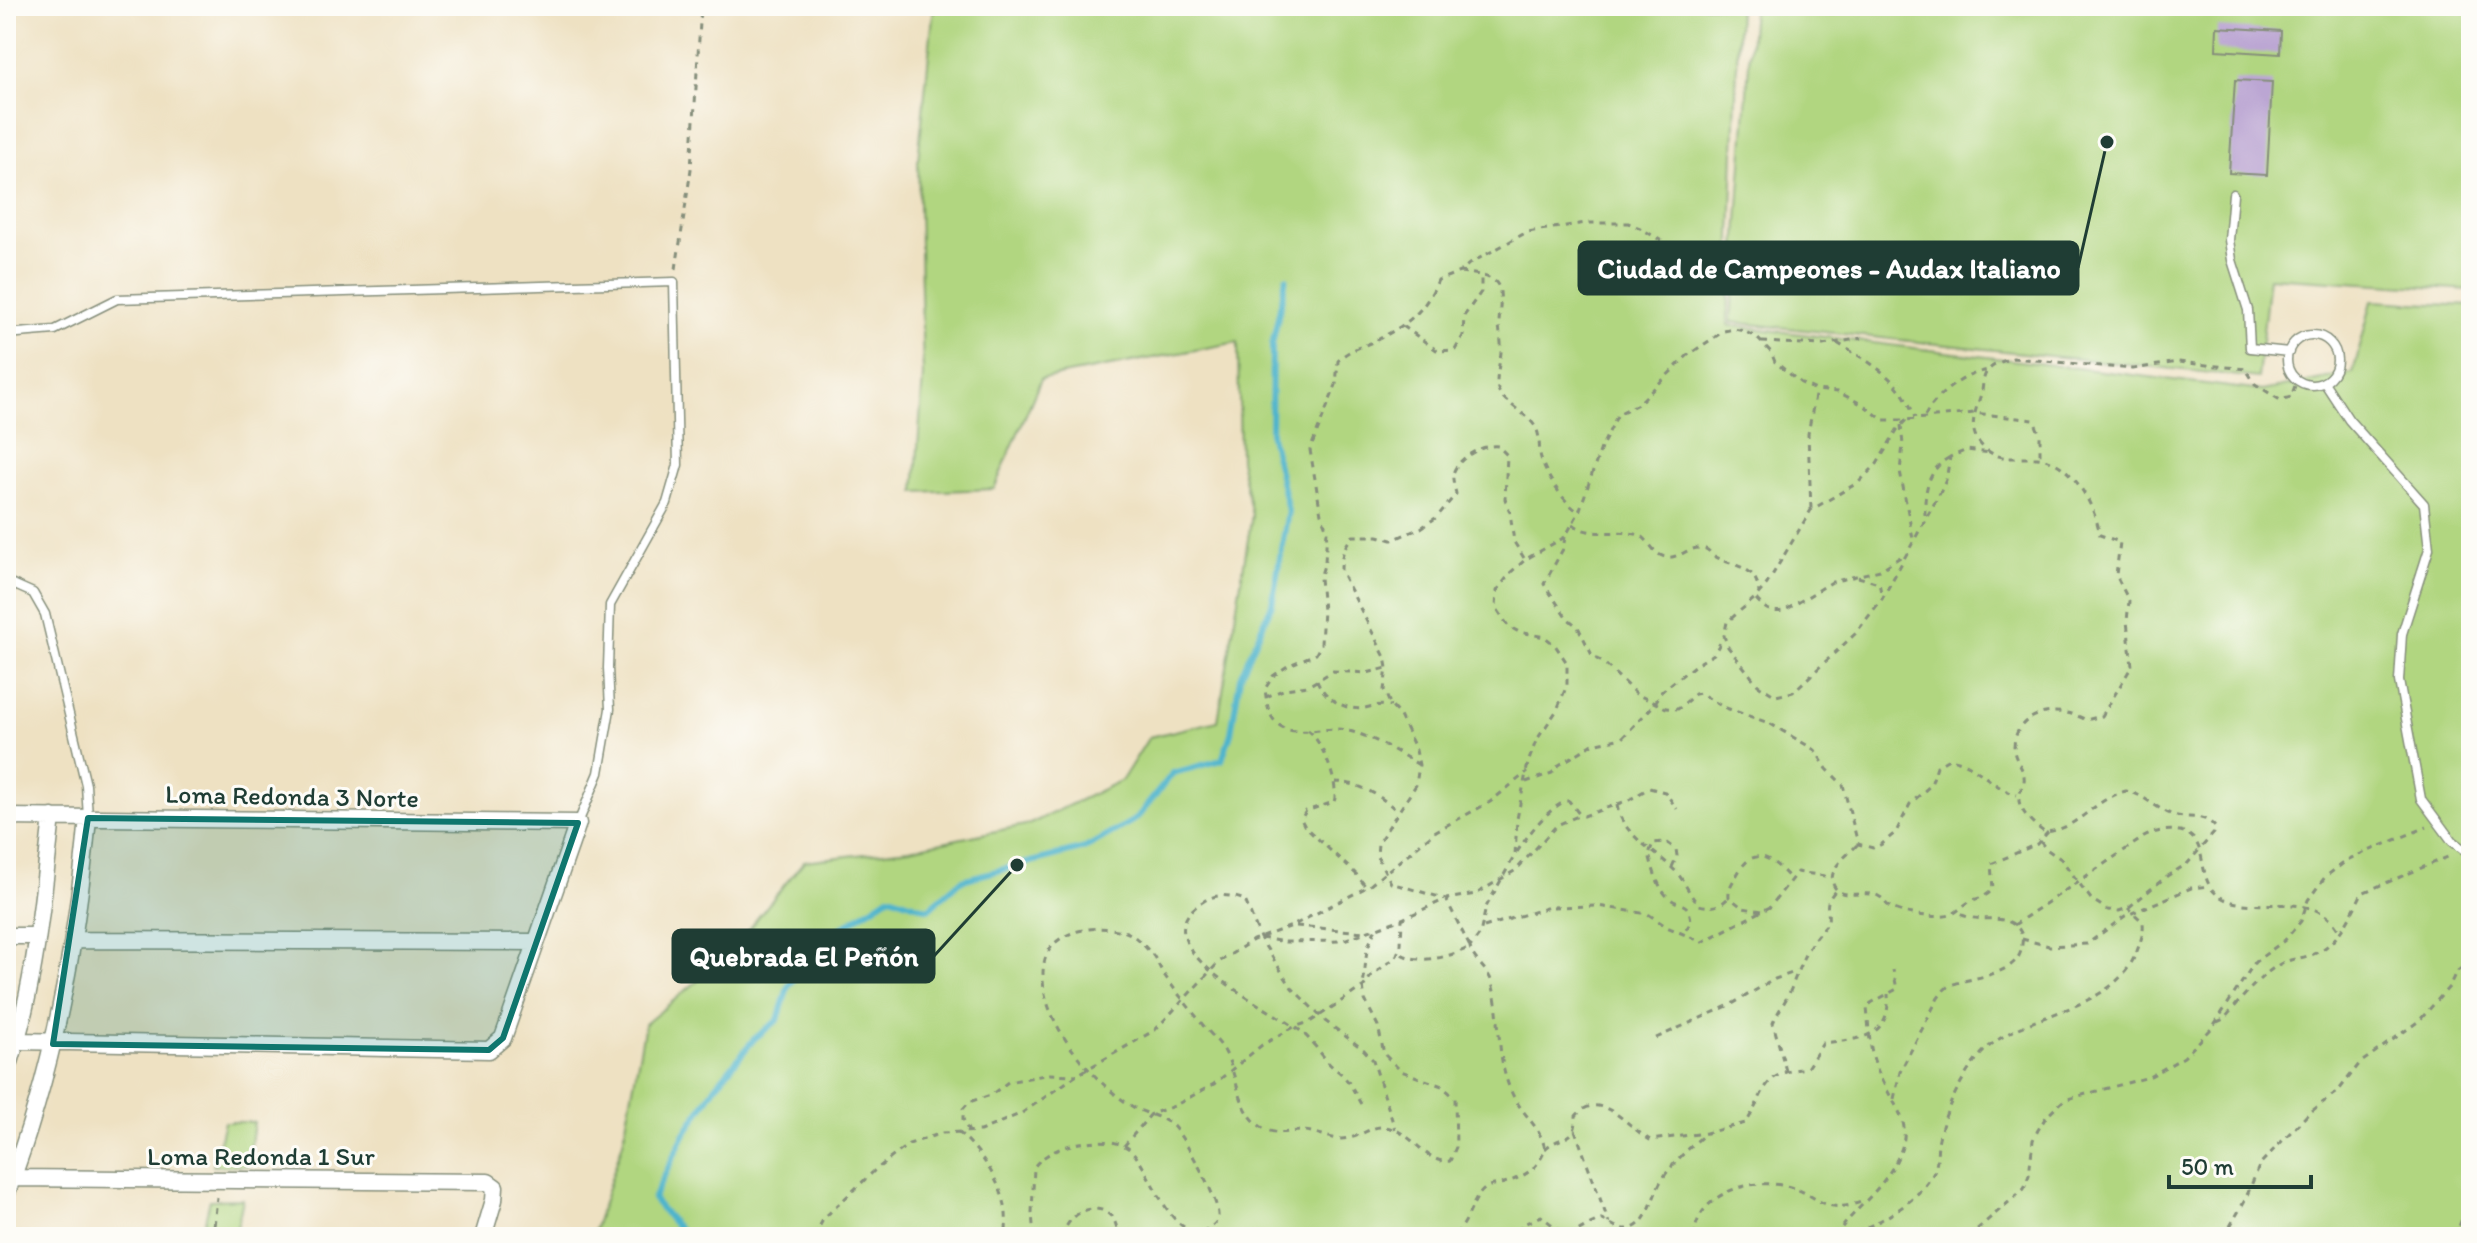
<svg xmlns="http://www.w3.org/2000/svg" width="2477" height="1243" viewBox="0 0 2477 1243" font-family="Itim,sans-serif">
<rect width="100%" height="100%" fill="#fdfcf7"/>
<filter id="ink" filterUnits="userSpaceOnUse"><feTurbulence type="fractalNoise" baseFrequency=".0125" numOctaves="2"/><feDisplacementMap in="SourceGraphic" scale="16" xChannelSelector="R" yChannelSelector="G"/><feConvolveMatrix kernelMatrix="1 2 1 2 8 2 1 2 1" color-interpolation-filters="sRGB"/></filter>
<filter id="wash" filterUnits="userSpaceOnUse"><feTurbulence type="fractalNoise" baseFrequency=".006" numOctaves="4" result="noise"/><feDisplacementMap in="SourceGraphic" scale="32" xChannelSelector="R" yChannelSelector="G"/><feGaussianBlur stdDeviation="1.8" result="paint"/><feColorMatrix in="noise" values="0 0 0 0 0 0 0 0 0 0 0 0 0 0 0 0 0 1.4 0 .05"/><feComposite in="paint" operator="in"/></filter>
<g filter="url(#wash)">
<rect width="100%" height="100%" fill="#eee1c2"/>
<path fill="#b1d680" stroke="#688a5a" stroke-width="2" d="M934,6H1739L1728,325L2262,391L2353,373L2372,301L2471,306V1237H592L623,1142L645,1024L723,960L804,861L909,849L1030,824L1122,780L1149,737L1218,721L1252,515L1240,460L1238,342L1041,379L994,489L915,492L923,376L918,160Z
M1753,6H2471V290L2269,277L2258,378L1731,322Z
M224,1122H254L248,1166H213Z
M243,1199L235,1237H201L210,1200Z"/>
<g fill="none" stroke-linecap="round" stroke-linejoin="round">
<path stroke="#4db4cc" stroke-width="6" d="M678,1237L681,1232L653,1199L684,1135L716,1086L754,1039L778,1020L788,987L820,942L890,896L928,909L962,880L1085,848L1136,819L1173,773L1222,760L1231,733L1240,677L1272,604L1288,511L1271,436L1272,345L1286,278"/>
</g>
<g id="blocks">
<path fill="#bba6d3" d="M2217,27L2281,31L2280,54L2216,50Z
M2235,80L2272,82L2267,175L2229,173Z"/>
</g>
</g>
<g filter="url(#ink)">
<use href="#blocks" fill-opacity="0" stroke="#868f7b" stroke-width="2"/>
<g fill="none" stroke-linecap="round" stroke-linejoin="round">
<defs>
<path id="service" d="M2233,194L2229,240L2232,260L2248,310L2250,348L2289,352
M6,334L55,330L117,299L674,282L678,465L667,503L610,605L608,668L610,709L599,773L578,823
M2287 360a25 25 0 1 1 50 0a25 25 0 1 1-50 0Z
M2324,382L2349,420L2424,504L2429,549L2402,634L2399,681L2421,799L2452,841L2471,855
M6,581L33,593L45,614L86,785L88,818"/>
<path id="minor" d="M6,817L578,823L503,1038L489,1050L18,1041
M6,936H37
M74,940L535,942
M6,1074C35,992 42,903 52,817
M12,1178L488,1182L495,1187L494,1200L483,1237
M6,1195C53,1073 76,947 88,818"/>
</defs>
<use href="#service" stroke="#868f7b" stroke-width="11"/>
<use href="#minor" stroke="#868f7b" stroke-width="19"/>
<path stroke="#868f7b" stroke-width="3" stroke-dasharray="6 6" stroke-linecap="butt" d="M676,269L691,169L701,6
M1460,272C1504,278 1502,281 1499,322C1499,332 1502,342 1501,352C1500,363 1495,379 1498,389C1501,402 1528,413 1536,428C1541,438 1538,448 1541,458C1545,475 1565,504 1579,512
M1403,326L1438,351L1455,350L1463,336L1464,316L1481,292V275
M1762,342L1823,345L1862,338
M1837,343C1871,363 1901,378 1915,418
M1925,416C1936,394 1964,374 1988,370
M1906,420L1897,430L1877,464L1859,482L1811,510L1767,584L1755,598L1727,622L1724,636L1728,647L1758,685L1776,696L1793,692L1855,634L1882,599L1940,493L1946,480L1950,457L1967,450L1990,453
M1901,425L1903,445L1900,471L1913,539
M1811,509L1808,434L1816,390
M1925,515C1924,491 1928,469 1950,457
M1573,524C1591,539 1618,528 1639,535C1650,539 1652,555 1666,557C1678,559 1689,547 1701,548C1709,548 1710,554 1716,557C1737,568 1757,565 1759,594
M1565,537L1563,549L1544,584L1567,618L1578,627L1593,657L1604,663L1636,694L1666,708L1678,709L1695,694L1700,693L1723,707L1769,723L1815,750L1827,769L1843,785L1858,844L1873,848L1882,844L1896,832L1910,804L1931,785L1937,766L1949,759C1976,762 1991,788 2017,795
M1524,558L1514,542L1510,512L1505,499L1507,455L1498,446C1483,444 1457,458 1453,474C1452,479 1455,488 1456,494L1437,517L1421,528L1392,540L1378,536H1353C1343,547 1341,557 1341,571L1385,657L1387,668L1384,690L1391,706L1400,716L1416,750L1419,765L1416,785L1378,843L1377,856L1391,883L1446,899L1476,894L1516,870L1557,825L1580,815
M1858,577L1879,583L1882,597
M1756,599C1765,609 1770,613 1784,611L1832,582L1880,570L1905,554
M1317,680C1323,697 1345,712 1365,708C1374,706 1380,704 1391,706
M1266,697L1285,689L1308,686L1333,671L1367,673L1387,668
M1308,730C1322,741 1340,785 1334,802L1306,811L1301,819L1305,827L1356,874L1366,887
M1419,765C1396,751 1372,736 1345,730C1326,726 1299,737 1282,727C1268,719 1267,704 1265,689L1273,676L1289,665L1316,654L1321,644L1323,610L1320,578L1325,562L1327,530L1321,514L1310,450L1336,385L1338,361C1348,349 1363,347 1377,340C1407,324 1424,313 1438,280L1460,272L1469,264L1527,232L1586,223H1628L1640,228L1709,269L1725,276
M1335,782C1358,782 1382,796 1398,812
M1526,782L1552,773L1559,765L1593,744L1622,738L1654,705L1662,691L1694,666L1714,654L1724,636
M1617,805C1622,837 1658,851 1678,874C1686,884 1690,896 1699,905C1712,908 1720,907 1729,897
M2040,841L2046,849L2061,859L2091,899L2108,910L2119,911L2128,908L2167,876L2187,864L2214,833L2215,827C2203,812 2189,820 2173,815C2156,809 2144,794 2126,791C2093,799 2079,830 2044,832C2033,824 2014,807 2020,793C2022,786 2025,784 2024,776C2022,765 2013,758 2014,747C2015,710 2060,705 2086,720L2102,716L2132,666L2127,621L2129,601L2116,575L2120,542L2100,535C2095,506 2072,460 2037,458C2018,457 2000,462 1984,448C1965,430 1976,411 1982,391C1983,384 1983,378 1986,373C1992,364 2003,361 2013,358L2133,369L2178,362L2246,369L2255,384L2280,400L2291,397L2297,380
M1857,845C1847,856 1826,869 1834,886C1842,902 1867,888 1880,897C1884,899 1885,904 1889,906C1899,914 1938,919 1950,915C1958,912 1964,904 1971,901C1981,897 1986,897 1993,889L1991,864L2037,844L2048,832
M1517,852C1529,833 1545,812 1565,801H1569L1580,815L1584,816L1629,800L1649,788L1665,792L1677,809
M1672,867L1677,856L1676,849L1666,842L1653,843L1649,854C1652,866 1658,888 1667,896C1680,909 1689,898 1691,922L1683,934
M1762,911L1743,908L1729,897C1728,887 1733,882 1738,873C1755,843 1773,860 1790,878
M2014,925L2144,837C2155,831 2167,829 2180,831C2212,839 2194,879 2219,896C2251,918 2313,885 2339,931
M1296,926L1364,932
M1484,927L1549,907L1598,906L1648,914L1667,927L1702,942L1770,907L1797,872L1832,877
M1261,938L1285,942L1341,941L1402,919L1446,899L1470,947C1450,957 1418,966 1398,952
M2022,939L2049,946L2087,944L2125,916L2191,888L2210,886
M2217,1022L2224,1019C2240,1001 2259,975 2282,963C2293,958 2307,958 2318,952C2339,942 2352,913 2362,893L2450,856
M1656,1038L1732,1004L1775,979L1795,972
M1786,1071L1773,1023C1778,1011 1786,1001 1791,989C1802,960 1806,946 1828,923C1830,905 1822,906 1836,890
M1894,1099L1900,1072L1938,998C1942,993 1944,988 1951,985C1973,976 2021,976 2022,944C2023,938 2022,932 2017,927C2001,912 1975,925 1957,912
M1361,1104C1356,1096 1352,1085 1345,1078C1340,1071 1332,1068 1327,1061C1317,1049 1310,1038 1298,1029C1271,1009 1132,944 1204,901C1217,893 1231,895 1245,900L1260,938L1292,988L1325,1021L1364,1050L1373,1060L1395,1129
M1575,1130L1609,1223
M958,1132C978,1147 999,1180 1005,1205C1007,1216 1006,1227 1006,1237
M969,1132L963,1119V1109L969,1102L991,1095L1008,1082L1050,1074L1077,1075
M1124,1146L1151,1114L1174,1106L1214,1084L1262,1045L1294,1027L1310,1022L1364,986L1372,975L1396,957L1401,945L1402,919
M1545,1149C1560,1134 1577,1144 1576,1116C1600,1087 1629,1128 1650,1140L1706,1133L1746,1123C1769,1087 1760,1074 1807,1068L1823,1043C1855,1039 1891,1041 1888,994
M213,1237L217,1197
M819,1237L818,1229L824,1218L874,1171L909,1144L942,1133L980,1131L1022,1113L1077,1075L1155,1030L1219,962L1253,940L1292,926L1369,886L1436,831L1490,802L1527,772
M1034,1237L1032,1213L1034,1167C1050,1144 1105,1133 1128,1148C1150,1163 1168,1243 1206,1230C1212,1227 1217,1223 1218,1217C1220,1200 1185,1139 1173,1126C1161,1115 1143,1114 1130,1105C1091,1080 1041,1021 1043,974C1043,953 1053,940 1072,933C1087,927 1110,927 1126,932C1134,935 1143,944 1149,951C1157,958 1159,968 1165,976C1176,992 1190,1008 1202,1024C1209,1033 1219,1041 1225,1052C1238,1076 1238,1117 1267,1130C1280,1135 1290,1131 1302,1131C1319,1131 1332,1142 1349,1138C1362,1136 1371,1126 1383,1127C1413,1129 1424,1165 1450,1161L1456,1147L1455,1098L1442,1086L1401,1071L1384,1054L1378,1026L1365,1000L1363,988L1367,949L1376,928
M1062,1237C1071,1202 1117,1197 1118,1237
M1431,1237C1436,1237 1444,1238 1449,1236C1470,1230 1469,1199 1486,1188C1492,1184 1498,1185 1504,1183C1523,1177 1538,1170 1545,1149C1540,1125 1520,1113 1511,1091C1495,1056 1502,1019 1492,983C1488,968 1473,961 1470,947L1480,934L1486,907L1515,855L1517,819L1528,763L1536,741L1557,710L1567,685V663L1555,645L1545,637L1519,632L1508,626L1496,607L1497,591L1510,573L1526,559L1565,537L1579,512L1601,448L1618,414L1638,404L1688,355L1724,331L1734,329L1744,331L1757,338L1771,352L1775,362L1801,383L1816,390L1838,392L1865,406L1883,420H1906L1974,413L2034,420L2040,435V458
M1507,1237L1526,1223L1541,1216C1575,1243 1566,1234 1601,1219C1608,1222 1617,1229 1624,1229C1647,1231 1652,1198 1660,1183C1670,1165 1691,1146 1706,1133
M1613,1237L1621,1230
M1693,1237C1695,1230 1697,1220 1701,1214C1718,1188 1757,1179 1786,1186C1819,1193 1820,1216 1861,1202
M1835,1237C1850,1214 1872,1198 1887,1176C1925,1120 1891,1112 1875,1063C1869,1047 1869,1026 1867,1008L1871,1003L1897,989L1893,970
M1845,1237C1878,1223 1914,1206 1933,1174C1939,1164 1936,1150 1939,1138C1945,1110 1963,1073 1983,1052C2027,1008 2112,1015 2137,951C2141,940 2144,933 2143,922L2128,908
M1968,1237L2024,1189L2029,1175L2033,1140L2038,1130L2046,1117L2064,1100L2149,1077L2184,1057L2212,1028L2255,962L2285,940L2301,921L2308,900L2325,877L2349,859L2427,827
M2224,1237L2245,1200L2260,1164L2308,1114L2339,1090L2360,1063L2419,1021L2449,987L2456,972L2471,961
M2455,1237L2471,1195"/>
<use href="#service" stroke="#fff" stroke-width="8"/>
<use href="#minor" stroke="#fff" stroke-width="16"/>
</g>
</g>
<path fill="#0f766e" fill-opacity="0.2" stroke="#0f766e" stroke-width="6" stroke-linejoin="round" d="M88,818L578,823L503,1038L489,1050L53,1044Z"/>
<g text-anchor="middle" stroke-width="6" stroke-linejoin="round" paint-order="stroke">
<g font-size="26" fill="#1f3d34" stroke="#fdfcf7">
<text transform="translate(292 796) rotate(1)" y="9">Loma Redonda 3 Norte</text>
<text x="261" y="1165">Loma Redonda 1 Sur</text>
</g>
</g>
<path fill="none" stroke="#1f3d34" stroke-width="3" d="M2107 142L2078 268M1017 865L934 956"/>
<g fill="#1f3d34" stroke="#fdfcf7" stroke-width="3">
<circle cx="2107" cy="142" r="8"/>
<circle cx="1017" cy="865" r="8"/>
</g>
<g fill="#1f3d34" stroke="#1f3d34" stroke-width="3">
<rect x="1579" y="242" width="499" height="52" rx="8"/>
<rect x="673" y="930" width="261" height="52" rx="8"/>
</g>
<g font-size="28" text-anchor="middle" font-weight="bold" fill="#fff">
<text x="1829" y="278">Ciudad de Campeones - Audax Italiano</text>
<text x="804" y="966">Quebrada El Peñón</text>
</g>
<rect width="2477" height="1243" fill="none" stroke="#fdfcf7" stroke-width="32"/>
<path d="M2169 1175v12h142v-12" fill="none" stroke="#1f3d34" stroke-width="4"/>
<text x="2181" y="1175" font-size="24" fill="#1f3d34" stroke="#fdfcf7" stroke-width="6" paint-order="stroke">50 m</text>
</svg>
